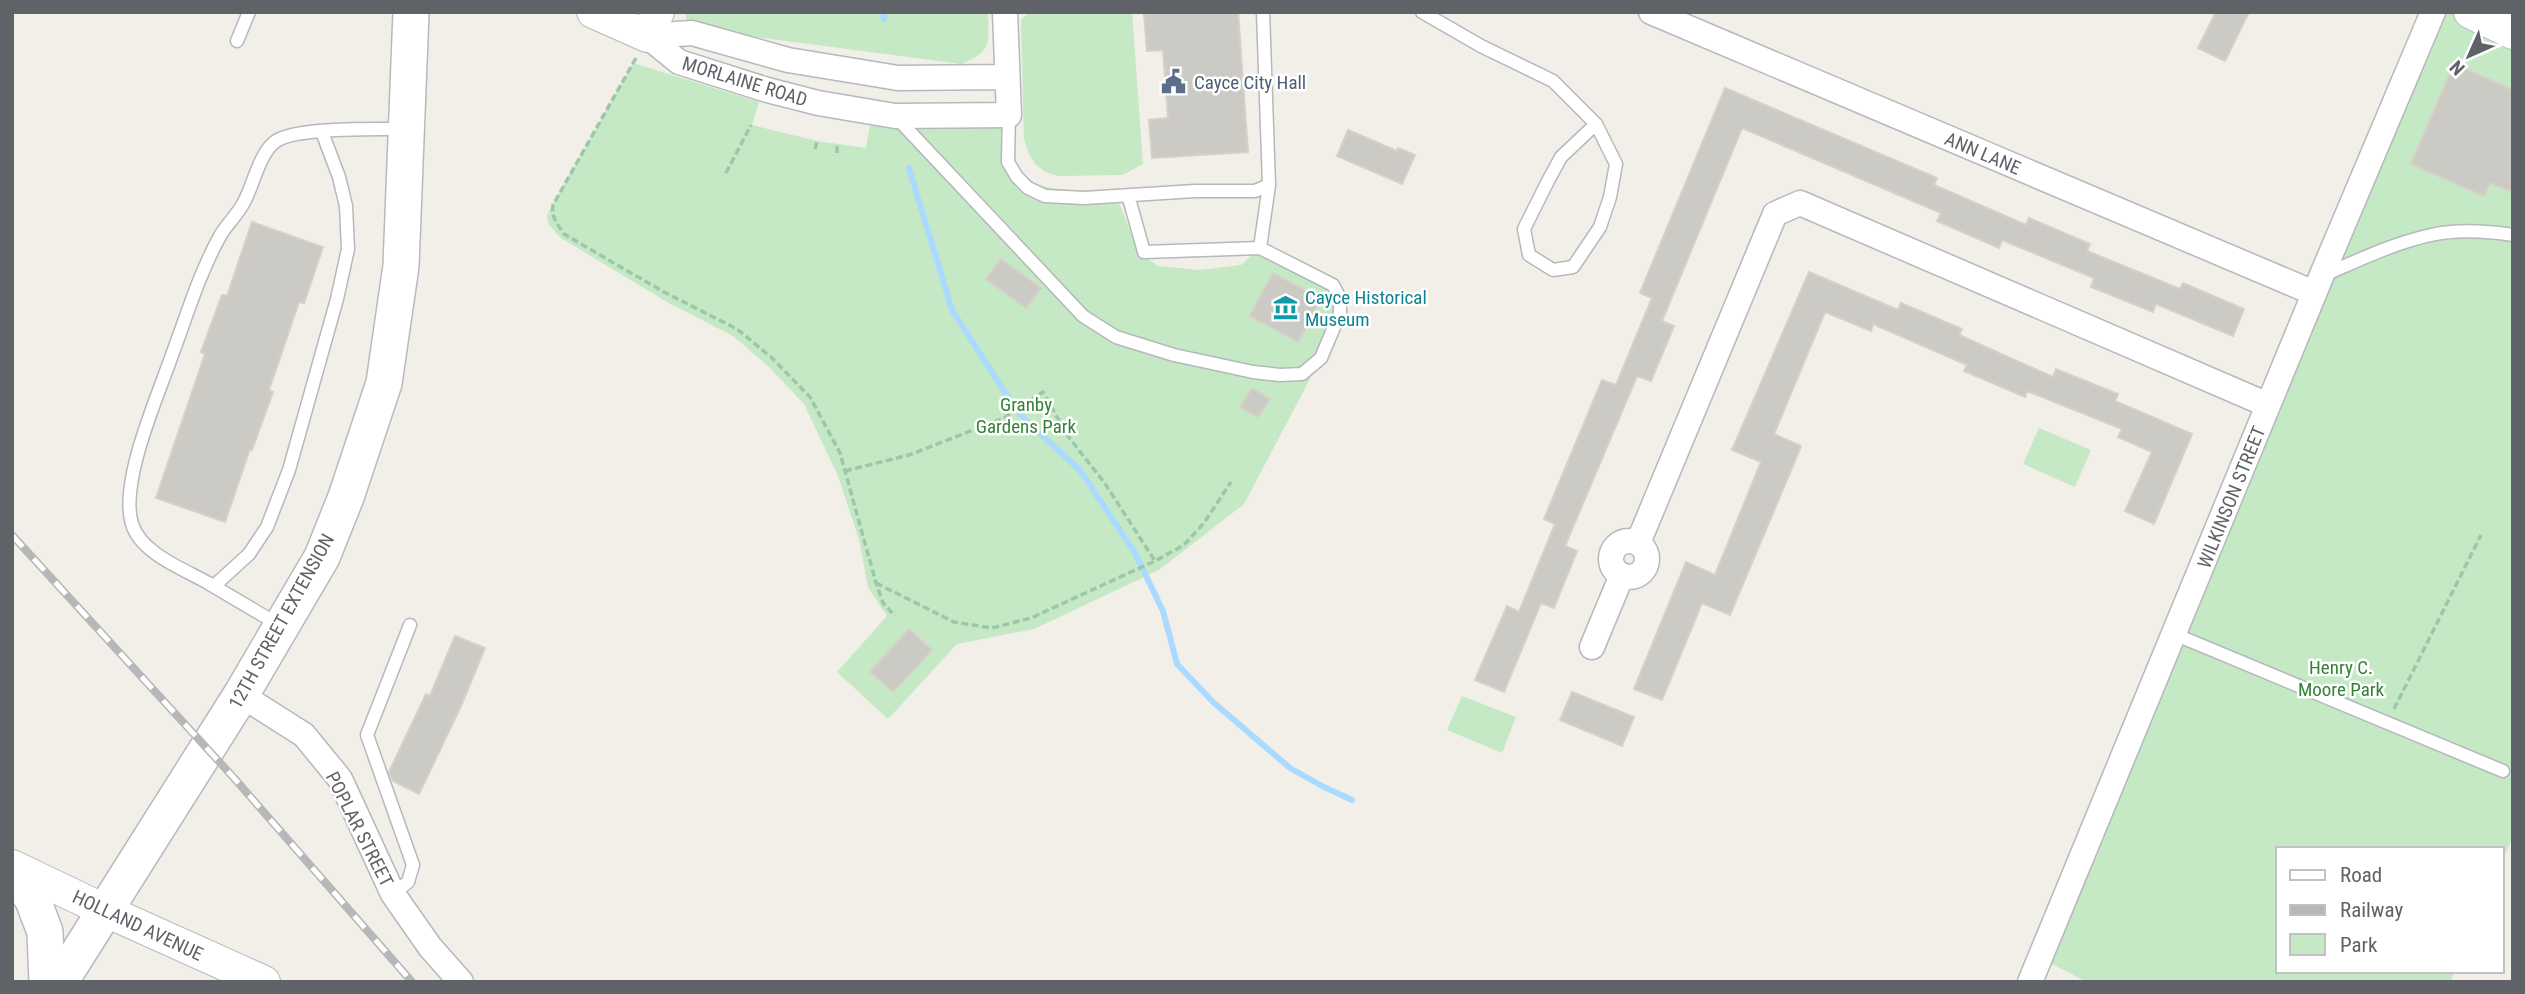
<svg xmlns="http://www.w3.org/2000/svg" width="2525" height="994" viewBox="0 0 2525 994" font-family="'Roboto Condensed',sans-serif">
<rect width="100%" height="100%" fill="#f1efe8"/>
<path fill="#c5e8c5" d="M685,12H988C989,43 992,52 961,64L711,31L687,21Z
M1030,12H1132L1143,164L1122,175L1058,176L1045,172L1035,164L1029,154L1024,139L1021,20Z
M2433,12H2470L2513,33V837L2502,861V849H2278V971H2455L2450,982H2087L2040,958Z
M633,63L759,102L752,125L817,141L866,148L872,113L1009,115C1011,129 1010,146 1014,159C1026,198 1083,189 1114,190L1138,251L1158,266L1199,270L1241,265L1260,248L1333,285L1340,298L1321,358L1244,504L1159,570L1034,629L957,644L888,719L837,672L887,616L868,587L859,539L838,476L804,404L768,366L733,336L667,302L561,238L548,224L547,216L550,209Z
M2039,428L2091,450L2075,487L2023,464Z
M1462,696L1516,717L1502,753L1447,730Z"/>
<g fill="none" stroke-linecap="round" stroke-linejoin="round">
<path stroke="#aadaff" stroke-width="6" d="M883,12L884,19
M909,168L952,310L1006,394L1025,420L1080,470L1135,553L1163,611L1177,664L1213,702L1290,768L1324,787L1352,800"/>
</g>
<path fill="#cccac5" stroke="#d6d1c6" stroke-width="2" d="M1169,12H1238L1248,152L1152,158L1149,120L1168,118L1163,50L1147,51L1144,14Z
M2216,12H2249L2225,61L2198,48Z
M2454,64L2513,90V192L2490,183L2484,196L2411,164Z
M1725,88L1937,178L1934,185L2026,225L2029,218L2090,244L2087,251L2180,289L2183,283L2244,309L2233,336L2156,304L2153,312L2091,287L2094,278L2002,240L1999,248L1937,221L1941,213L1742,128L1662,321L1674,326L1651,381L1637,376L1565,546L1577,551L1554,608L1541,603L1504,692L1475,680L1507,606L1519,612L1555,524L1544,519L1602,380L1616,385L1652,298L1640,293Z
M1348,130L1397,151L1398,148L1415,155L1402,184L1337,156Z
M252,222L323,247L304,303L299,302L269,390L273,392L252,450L250,449L225,522L156,498L205,354L201,352L222,295L227,296Z
M1001,259L1041,288L1026,308L986,279Z
M1809,272L1898,310L1901,303L1962,329L1959,335L2053,377L2056,369L2118,394L2115,401L2192,434L2154,524L2125,511L2152,452L2118,437L2122,429L2027,391L2025,397L1964,371L1967,365L1873,324L1871,331L1825,312L1774,434L1801,446L1789,475L1730,615L1702,603L1662,700L1634,689L1686,562L1715,575L1761,462L1732,450Z
M1273,273L1321,299L1298,342L1250,316Z
M1252,388L1270,399L1258,417L1240,407Z
M909,629L932,650L893,692L870,672Z
M455,636L485,648L461,706L419,794L393,781L389,772L426,694L430,696Z
M1572,692L1634,717L1622,746L1560,720Z"/>
<g fill="none" stroke-linecap="round" stroke-linejoin="round">
<defs>
<path id="service" d="M1422,12L1481,46L1553,81L1596,124L1616,164L1610,197L1600,227L1573,267L1553,270L1529,255L1524,229L1548,181L1561,157L1596,124
M237,41L249,12
M1009,115L1008,162L1017,177L1028,188L1045,196L1084,198L1195,191H1255L1269,185L1263,12
M895,116L1083,316L1116,337L1174,355L1253,372L1280,375L1302,374L1321,358L1340,313V298L1333,285L1260,248
M1128,195L1144,252L1260,248L1269,185
M2324,275C2359,260 2394,243 2431,235C2458,229 2486,231 2513,235
M214,586L249,554L267,527L289,470L337,299L348,249L346,206L339,177L322,132
M279,625C256,611 233,598 210,584C186,570 141,554 132,524C119,482 158,396 172,355C187,315 199,274 220,236C227,224 238,214 244,202C254,184 259,153 276,141C296,127 376,129 403,129
M2174,634L2503,771
M393,894L408,882L413,865L367,735L410,625"/>
<path id="minor" d="M1651,12L2314,293
M647,36L679,62L764,89L818,103L895,116L1009,115L1005,12
M647,36L692,33L788,60L898,78L1007,77
M1611 559a18 18 0 1 1 36 0a18 18 0 1 1-36 0Z
M1638,543L1775,214L1800,203L2268,405
M1592,647L1622,575
M241,695L304,735L340,779L393,894L430,947L461,982
M2030,982L2321,277L2433,12"/>
<path id="tertiary" d="M593,12L647,36L658,12
M2470,12L2513,33
M12,866L104,910L264,982"/>
<path id="secondary" d="M12,869L33,900L45,932L47,982
M60,982L241,695L322,557L346,497L384,383L401,266L411,12"/>
</defs>
<use href="#service" stroke="#b5b8bc" stroke-width="15"/>
<use href="#minor" stroke="#b5b8bc" stroke-width="27"/>
<use href="#tertiary" stroke="#b5b8bc" stroke-width="34"/>
<use href="#secondary" stroke="#b6babf" stroke-width="38"/>
<path stroke="#9cc7a9" stroke-width="3.5" stroke-dasharray="7 3.5" stroke-linecap="butt" d="M636,58L553,205C551,217 557,224 564,234L664,292L737,329L772,358L810,397L840,453L876,583L883,603L895,616
M815,149L817,141
M837,153V145
M726,173L751,125
M845,471L909,455L1004,418L1043,392L1067,435L1104,482L1155,561
M876,583L954,622L992,628L1031,618L1155,561L1184,545L1204,523L1231,482
M2394,709L2481,535"/>
<use href="#service" stroke="#fff" stroke-width="12"/>
<use href="#minor" stroke="#fff" stroke-width="24"/>
<use href="#tertiary" stroke="#fff" stroke-width="32"/>
<use href="#secondary" stroke="#fff" stroke-width="35"/>
<defs>
<path id="rail" d="M12,535L234,778L412,982"/>
</defs>
<use href="#rail" stroke="#b6b7b8" stroke-width="8"/>
<use href="#rail" stroke="#fff" stroke-width="5" stroke-dasharray="16" stroke-linecap="butt"/>
</g>
<defs>
<symbol id="civic-bare" viewBox="-9 -9 18 18"><path d="M-.6-6.5H3V-4.5H.6V-3L4-1V1h2V6H-6V1h2V-1L-.6-3ZM-1.2 2.5V6h2.4V2.5Z" fill="#5c6f8a" stroke="#fff" stroke-width="2.5" paint-order="stroke"/></symbol>
<symbol id="museum-bare" viewBox="-9 -9 18 18"><path d="M0-6L6-3V-2H-6V-3ZM-5-1h2V3h-2ZM-1-1h2V3h-2ZM3-1h2V3H3ZM-6 4H6V6H-6Z" fill="#0f9aa8" stroke="#fff" stroke-width="2.5" paint-order="stroke"/></symbol>
</defs>
<g fill-rule="evenodd">
<use href="#civic-bare" x="1156" y="64" width="35" height="35"/>
<use href="#museum-bare" x="1268" y="290" width="35" height="35"/>
</g>
<g text-anchor="middle" stroke-width="5" stroke-linejoin="round" paint-order="stroke">
<g font-size="19" fill="#5f6368" stroke="#fff">
<text transform="translate(745 81) rotate(17)" y="7">MORLAINE ROAD</text>
<text transform="translate(1983 153) rotate(23)" y="7">ANN LANE</text>
<text transform="translate(2231 497) rotate(-68)" y="7">WILKINSON STREET</text>
<text transform="translate(281 621) rotate(-61)" y="7">12TH STREET EXTENSION</text>
<text transform="translate(360 829) rotate(63)" y="7">POPLAR STREET</text>
<text transform="translate(138 925) rotate(25)" y="7">HOLLAND AVENUE</text>
</g>
<g font-size="19" fill="#4e5e75" stroke="#fff" text-anchor="start">
<text x="1194" y="89">Cayce City Hall</text>
</g>
<g font-size="19" fill="#0d838f" stroke="#fff" text-anchor="start">
<text x="1305" y="304">Cayce Historical<tspan x="1305" dy="22">Museum</tspan></text>
</g>
<g font-size="19" fill="#348238" stroke="#fff">
<text x="1026" y="411">Granby<tspan x="1026" dy="22">Gardens Park</tspan></text>
<text x="2341" y="674">Henry C.<tspan x="2341" dy="22">Moore Park</tspan></text>
</g>
</g>
<rect width="2525" height="994" fill="none" stroke="#5f6368" stroke-width="28"/>
<rect x="2276" y="847" width="228" height="126" fill="#ffffff" stroke="#bfc1c3" stroke-width="2"/>
<rect x="2290" y="870" width="35" height="10" fill="#ffffff" stroke="#bfc1c3" stroke-width="2"/>
<text x="2340" y="882" font-size="21" fill="#5f6368">Road</text>
<rect x="2290" y="905" width="35" height="10" fill="#b6b7b8" stroke="#bfc1c3" stroke-width="2"/>
<text x="2340" y="917" font-size="21" fill="#5f6368">Railway</text>
<rect x="2290" y="934" width="35" height="21" fill="#c5e8c5" stroke="#bfc1c3" stroke-width="2"/>
<text x="2340" y="952" font-size="21" fill="#5f6368">Park</text>
<g transform="translate(2469 56) rotate(225)" stroke="#ffffff" stroke-width="5" paint-order="stroke">
<path d="M0-5L12 26L0 18L-12 26Z" fill="#5f6368"/>
<text y="-10" font-size="19" font-weight="bold" text-anchor="middle" fill="#5f6368">N</text>
</g>
</svg>
